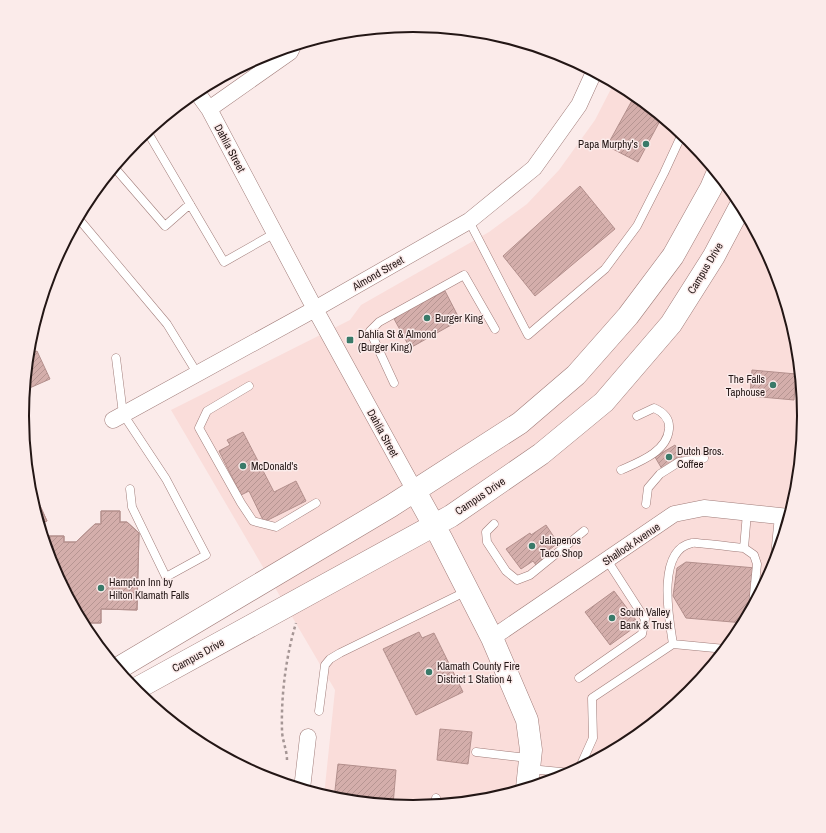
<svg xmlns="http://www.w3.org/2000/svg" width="826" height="833" viewBox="0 0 826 833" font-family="'Archivo Narrow',sans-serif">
<defs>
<pattern id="building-hatch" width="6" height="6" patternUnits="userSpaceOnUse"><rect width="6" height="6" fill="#d4aeab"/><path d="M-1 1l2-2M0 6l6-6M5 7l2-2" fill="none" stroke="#b69592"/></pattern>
</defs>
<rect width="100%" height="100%" fill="#fbebea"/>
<path fill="#faddda" d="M614,83L630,92L690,140L738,199L774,267L797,340L804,417L796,493L774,566L738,634L689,693L630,742L562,778L489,800L413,807L337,800L324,796L335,690L171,410L350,320L361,305L489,232L527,204L559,170L595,120Z"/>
<path fill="url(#building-hatch)" stroke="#b38f8c" d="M635,95L662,117L638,162L607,146Z
M580,186L615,229L535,296L503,256Z
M445,291L460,320L410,348L393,317Z
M37,351L50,379L25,390L28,355Z
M752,370L796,374L794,400L750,396Z
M243,432L274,492L296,481L306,501L264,522L249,491L241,495L219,451L230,445L227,440Z
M675,445L682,457L662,469L655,457Z
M28,479L47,521L39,524L29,493Z
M28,479L47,521L39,524L29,493Z
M101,511H120V522H127L139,533L137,610L101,609V623H82L52,566L44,540V536H64V542H76L95,524H101Z
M101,511H120V522H127L139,533L137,610L101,609V623H82L52,566L44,540V536H64V542H76L95,524H101Z
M546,525L558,543L540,557L542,560L536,565L533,561L521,569L506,549L530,533L531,535Z
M686,562L756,568L752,607L744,623L686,618L673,596L677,568Z
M614,591L639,624L610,645L585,612Z
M419,632L422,638L434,633L463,692L416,715L383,649Z
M440,729L472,732L468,764L437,760Z
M338,764L396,770L393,805L334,799Z"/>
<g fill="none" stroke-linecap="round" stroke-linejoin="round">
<defs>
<path id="lane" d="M147,131L224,262L275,233
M114,167L165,226L190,204
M78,218L167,324L197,373
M469,221L528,335L605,269L637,226L664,173L682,134
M116,358L123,414L166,479L206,555L166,577L132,507L130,489
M394,383L370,331L379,322L464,275L495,329
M249,386L207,411L199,428L241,503L253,521L276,527L316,503
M621,470C639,462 667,452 669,429C670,418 663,412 654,408L637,416
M646,504L648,488L660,474L679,462L704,458
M494,524L486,532L487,542L506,571L517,580L530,575L584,531
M744,548L754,555L757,564L753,605
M774,566L779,516
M673,644C669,619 656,550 692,543C696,542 702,544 707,544C719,545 732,547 744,548L747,513
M579,678L642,634L645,619L607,560
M319,711L325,665L330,659L340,653L467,591
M476,752L528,758
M530,769L571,773
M579,769L593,738L592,698L673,644L725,649
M435,805L436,798"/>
<path id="street" d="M196,91L209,109L315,309L415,491
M209,109L290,52L293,46
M113,420L315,309L469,221L534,168L579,105L594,72
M492,638L674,514L704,508L789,517
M302,789L308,737"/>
<path id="secondary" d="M415,491L441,538L492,638L527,720L531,750L527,788
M117,669L391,506L520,423L576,375L628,316L673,256L711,188L717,174
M134,690L451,516L541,454L604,402L671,324L714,256L741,205"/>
</defs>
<use href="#lane" stroke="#a07c79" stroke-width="9"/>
<use href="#street" stroke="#a07c79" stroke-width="17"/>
<use href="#secondary" stroke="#a07c79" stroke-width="23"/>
<path stroke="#a59695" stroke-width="2.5" stroke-dasharray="3 3" stroke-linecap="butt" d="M287,760C287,750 282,740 282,730C281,695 286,656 296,623"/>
<use href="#lane" stroke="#fff" stroke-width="8"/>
<use href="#street" stroke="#fff" stroke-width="16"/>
<use href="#secondary" stroke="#fff" stroke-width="22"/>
</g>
<g fill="#397a69" stroke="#fbebea" stroke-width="1.5">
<circle cx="646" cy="144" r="4"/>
<circle cx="427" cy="318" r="4"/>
<rect x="346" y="336" width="8" height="8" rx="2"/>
<circle cx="773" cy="385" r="4"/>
<circle cx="669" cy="457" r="4"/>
<circle cx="243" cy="466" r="4"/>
<circle cx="532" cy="546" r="4"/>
<circle cx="101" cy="588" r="4"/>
<circle cx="612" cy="618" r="4"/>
<circle cx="429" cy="672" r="4"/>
</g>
<g text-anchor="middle" stroke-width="3" stroke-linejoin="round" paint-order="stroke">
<g font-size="11" fill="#231615" stroke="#fbebea" text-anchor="start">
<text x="638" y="148" text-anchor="end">Papa Murphy's</text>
<text x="435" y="322">Burger King</text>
<text x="358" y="338">Dahlia St &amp; Almond<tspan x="358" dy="13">(Burger King)</tspan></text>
<text x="765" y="383" text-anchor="end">The Falls<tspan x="765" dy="13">Taphouse</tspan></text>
<text x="677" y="455">Dutch Bros.<tspan x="677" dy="13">Coffee</tspan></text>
<text x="251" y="470">McDonald's</text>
<text x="540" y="544">Jalapenos<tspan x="540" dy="13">Taco Shop</tspan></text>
<text x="109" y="586">Hampton Inn by<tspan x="109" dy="13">Hilton Klamath Falls</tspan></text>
<text x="620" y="616">South Valley<tspan x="620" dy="13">Bank &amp; Trust</tspan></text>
<text x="437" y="670">Klamath County Fire<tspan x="437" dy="13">District 1 Station 4</tspan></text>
</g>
<g font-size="11" fill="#231615" stroke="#fbebea">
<text transform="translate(230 148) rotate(62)" y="4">Dahlia Street</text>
<text transform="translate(705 268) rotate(-59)" y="4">Campus Drive</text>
<text transform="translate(378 273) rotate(-30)" y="4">Almond Street</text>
<text transform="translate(383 433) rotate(61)" y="4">Dahlia Street</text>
<text transform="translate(480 496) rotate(-34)" y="4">Campus Drive</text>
<text transform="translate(631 544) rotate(-34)" y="4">Shallock Avenue</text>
<text transform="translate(198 655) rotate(-29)" y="4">Campus Drive</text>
</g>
</g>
<path d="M0 0H826V833H0ZM29 416a384 384 0 1 1 768 0a384 384 0 1 1-768 0Z" fill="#fbebea" fill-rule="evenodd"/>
<path fill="none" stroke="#231615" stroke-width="2" d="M29 416a384 384 0 1 1 768 0a384 384 0 1 1-768 0Z"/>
</svg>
